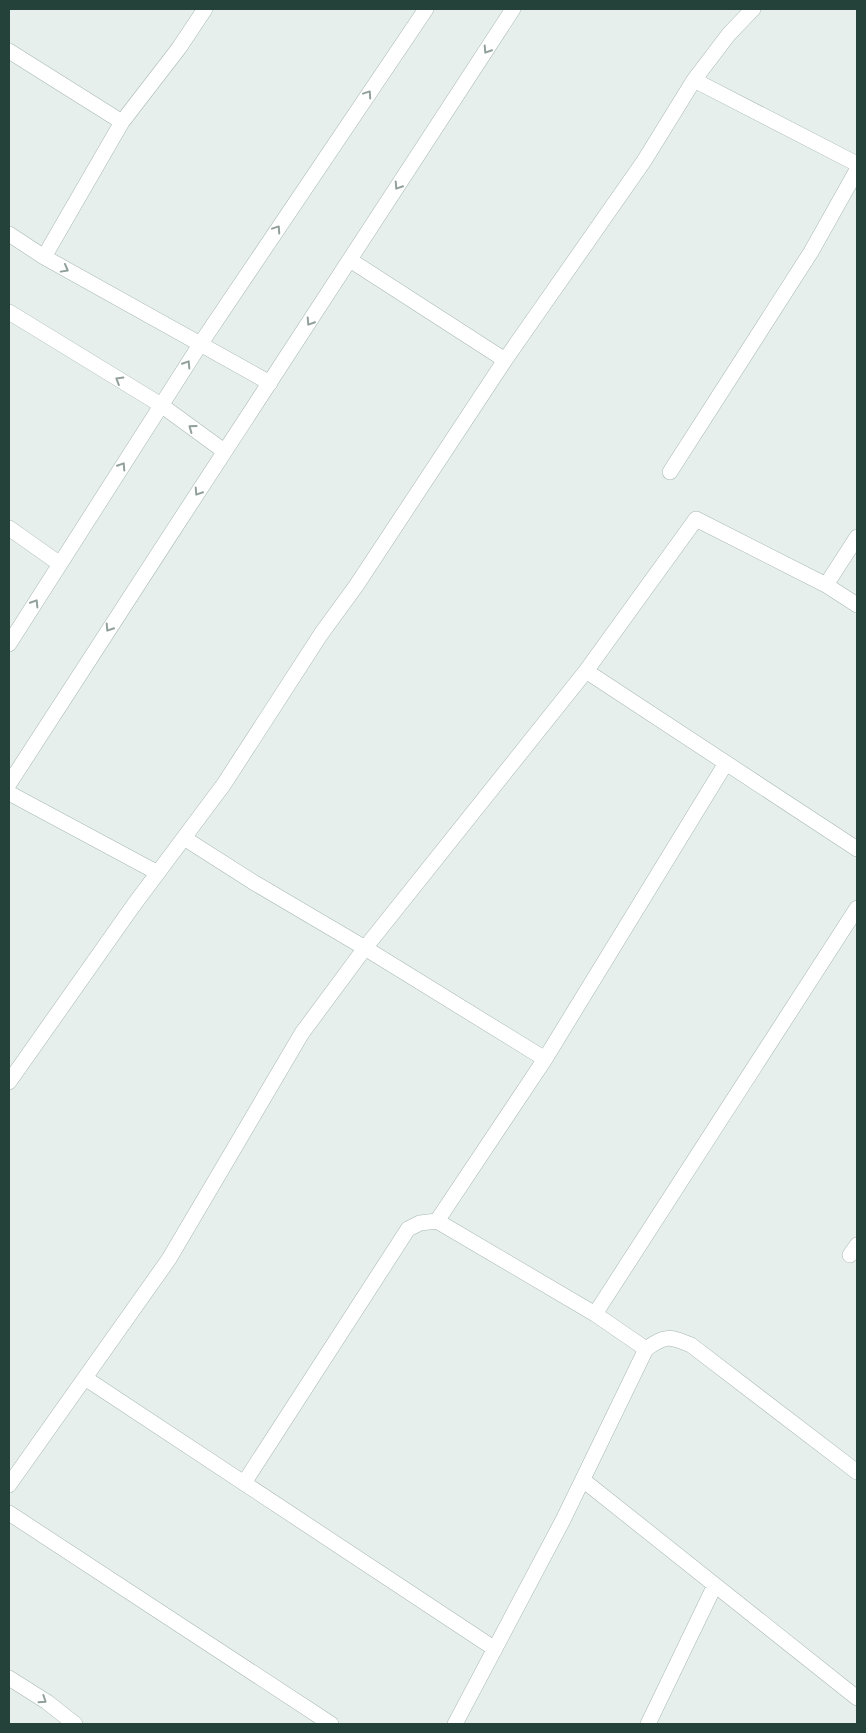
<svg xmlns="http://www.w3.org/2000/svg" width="866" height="1733" viewBox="0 0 866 1733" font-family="'IBM Plex Sans',sans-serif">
<rect width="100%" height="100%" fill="#e6efeb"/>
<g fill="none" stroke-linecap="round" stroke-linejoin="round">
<defs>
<path id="street" d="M9,51L122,122
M694,80L857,164
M9,234L44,257L270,383
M44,257L122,122L179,48L205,9
M350,260L505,360
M9,312L161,405L224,451
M670,472L811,252L857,170
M9,528L60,564
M826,585L857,605
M9,644L201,343L426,9
M586,671L857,849
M9,784C176,525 345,267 513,9
M9,793L158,873
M184,838L253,882L365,948L545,1059L437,1221
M545,1059L726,763
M9,1082L133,906L224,784L321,634L356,586L505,360L644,161L694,80L729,34L753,9
M850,1255L857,1245
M595,1314L857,908
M85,1378L495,1649
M583,1480L857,1698
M244,1483L408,1229L420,1223L437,1221L595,1314L646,1349
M9,1485L169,1259L302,1033L365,948L586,671L696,519L826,585L857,537
M9,1513L331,1724
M9,1678L47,1702L75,1724
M455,1724L563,1520L646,1349C666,1335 669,1336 691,1345L857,1472
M648,1724L715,1585"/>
</defs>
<use href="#street" stroke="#a8b8b2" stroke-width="16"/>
<use href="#street" stroke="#fff" stroke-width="15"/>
</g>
<defs><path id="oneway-chevron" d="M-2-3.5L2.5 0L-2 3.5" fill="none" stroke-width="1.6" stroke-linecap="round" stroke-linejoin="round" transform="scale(1.25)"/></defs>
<g stroke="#92a09c">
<use href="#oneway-chevron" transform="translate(487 50) rotate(123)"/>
<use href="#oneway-chevron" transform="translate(368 94) rotate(-56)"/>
<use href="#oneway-chevron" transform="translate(398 186) rotate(123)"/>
<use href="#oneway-chevron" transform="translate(277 229) rotate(-56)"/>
<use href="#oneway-chevron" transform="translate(65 269) rotate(29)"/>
<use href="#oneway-chevron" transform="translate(310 322) rotate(123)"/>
<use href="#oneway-chevron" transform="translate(187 364) rotate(-57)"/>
<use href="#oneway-chevron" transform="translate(119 380) rotate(-149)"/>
<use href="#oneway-chevron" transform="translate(192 428) rotate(-144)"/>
<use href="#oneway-chevron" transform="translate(122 466) rotate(-57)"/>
<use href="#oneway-chevron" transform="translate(198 492) rotate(123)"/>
<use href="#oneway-chevron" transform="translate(35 603) rotate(-58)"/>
<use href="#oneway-chevron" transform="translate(109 628) rotate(123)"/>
<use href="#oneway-chevron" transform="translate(43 1700) rotate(34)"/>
</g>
<rect width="866" height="1733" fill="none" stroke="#24423a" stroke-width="20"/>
</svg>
